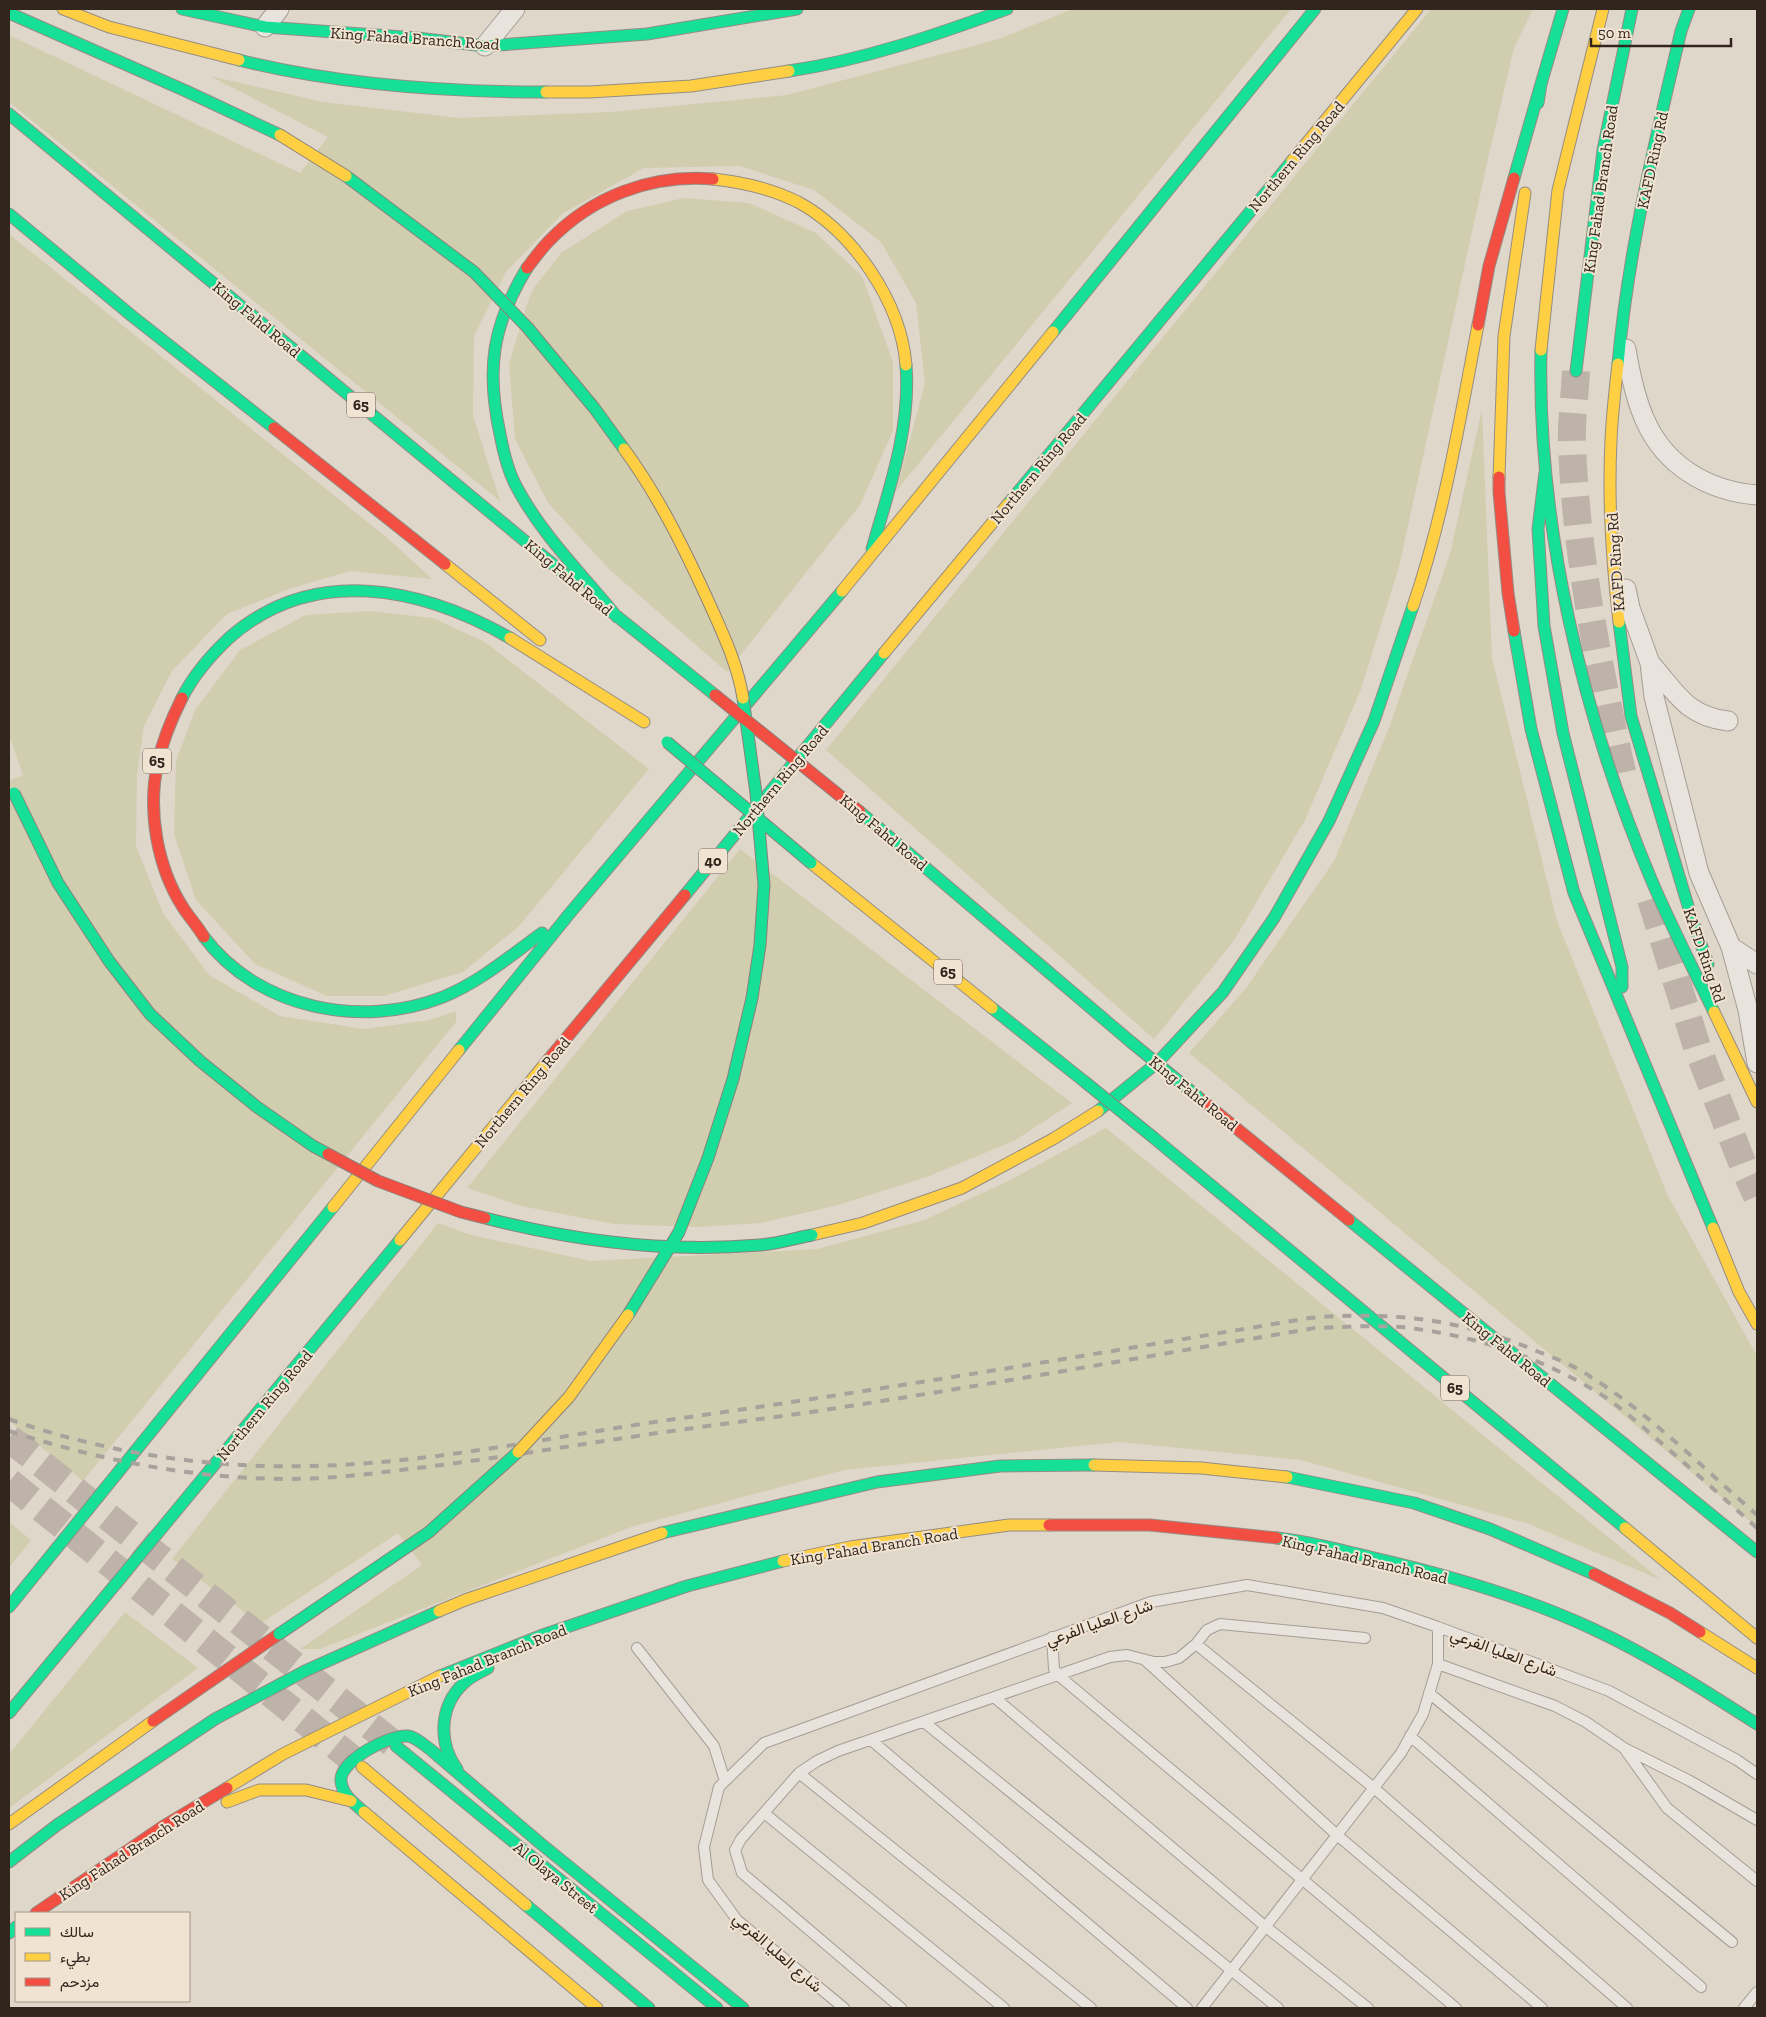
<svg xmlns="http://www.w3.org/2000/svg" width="1766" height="2017" viewBox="0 0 1766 2017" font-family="'Zilla Slab',Vazirmatn,serif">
<rect width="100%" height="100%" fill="#e0d7cb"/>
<path fill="#d1cdaf" d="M1073,9H1291L896,491L925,383L916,303L881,242L814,190L740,166L644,168L562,214L506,272L474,336L473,415L500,501L9,102V35L300,173L328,137L210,76L323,102L459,118L611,112L787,95L999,39Z
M1431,9H1533L1514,48L1487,163L1399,567L1361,689L1305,820L1233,942L1154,1039L826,750Z
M684,198L749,203L816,233L862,276L893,362V431L860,505L727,672L610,570L548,503L515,439L509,364L528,301L534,288L561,253L627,211Z
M9,234L391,541L432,579L350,571L292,588L227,614L172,671L144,726L137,775L136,846L163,913L209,975L280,1016L364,1029L430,1020L456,1011V1022L83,1481L9,1421V781L23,775L9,735Z
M1482,409L1492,658L1557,921L1668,1196L1757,1356V1527L1189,1053L1246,988L1334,861L1388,730L1450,554Z
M369,611L433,618L485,642L649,769L519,926L463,972L384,996H327L255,964L196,900L174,834L176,761L195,710L240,650L306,615Z
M740,849L1072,1103L1014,1141L924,1178L838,1205L761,1223L698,1227L614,1224L521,1206L467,1188Z
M1106,1128L1661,1580L1526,1523L1301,1460L1119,1442L844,1470L631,1527L320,1649H300L422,1565L398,1533L260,1624L172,1559L438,1223L471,1235L591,1261L817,1249L924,1220L1010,1180Z
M9,1522L31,1540L9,1568Z
M125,1612L198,1668L9,1808V1754Z"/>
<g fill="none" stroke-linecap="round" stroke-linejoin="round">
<path stroke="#bdb3a8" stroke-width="28" stroke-dasharray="28 14" stroke-linecap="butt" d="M1576,371C1575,395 1571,420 1572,443C1576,559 1600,673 1625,786
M1651,899L1697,1047L1743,1165L1757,1196
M9,1438L396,1746
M9,1482L362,1767"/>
<defs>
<path id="lane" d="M1052,1637L1054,1669L1058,1675L1456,2008
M1196,1644L1374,1788L1627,2008
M637,1648L714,1746L725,1781
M1145,1660L1337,1835L1542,2008
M1438,1664L1555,1706L1586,1722L1624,1748L1690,1781L1757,1820
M1429,1693L1732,1942
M994,1697L1266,1927L1368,2008
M924,1722L1278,2008
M1410,1736L1701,1987
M871,1740L1187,2008
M1626,1751L1667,1808L1757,1881
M799,1773L1091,2008
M764,1813L1004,2008
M844,2008L737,1920L708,1880L704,1847L719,1787L764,1743L1151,1602L1247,1585L1383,1608L1438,1627L1609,1691L1737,1760L1757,1774
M901,2008L742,1873L735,1850L741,1839L799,1773L817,1761L838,1751L1110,1657L1127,1655L1154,1662H1165L1179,1658L1196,1644L1207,1630L1220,1624L1365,1638
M1202,2008L1401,1753L1423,1714L1438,1664V1627
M1744,2008L1757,1992"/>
<path id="street" d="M265,27L279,9
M485,46L515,9
M1626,349C1630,373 1635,398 1645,420C1665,466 1708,491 1757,495
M1626,589L1630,608L1650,663L1654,697L1699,873L1731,947L1748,1010L1757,1063
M1650,663C1676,692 1686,716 1728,721
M1731,947L1757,964"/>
<path id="fast" d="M182,9L265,27L417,38L485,46L647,34L797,9
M9,13L186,91L280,135
M239,60C339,85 443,92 546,92
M789,71C864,60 936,35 1007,9
M1538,103L1541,84L1563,9
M9,114L572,580
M1514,178L1541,84
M9,214L132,316L274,428
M527,268C492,325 486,370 500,434C503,450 507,467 514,482C539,532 582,574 617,617
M1053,332L1315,9
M1541,350C1537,527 1583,717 1651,879C1670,924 1693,968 1714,1012
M1618,364C1628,251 1655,141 1681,31L1689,9
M1576,371L1603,150L1632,9
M1545,472L1538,529L1544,626L1563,733L1622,967V987
M1008,504L1292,161
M872,549C889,489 911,428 906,365
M603,605L715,695
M1619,622L1631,716L1692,919L1708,964
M1514,631L1531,729L1574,893L1713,1228
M182,698C193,676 211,655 229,638C313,564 421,587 510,638
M860,812L1131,1042
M685,895L884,653
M204,937C258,1009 362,1029 443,997C480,982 510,956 542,933
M992,1008L1085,1082
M459,1050L570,913L842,591
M1098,1111L1158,1062L1223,992L1274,918L1329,821L1374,721L1413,606
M1154,1138L1625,1528
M1349,1220L1757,1552
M1287,1477L1414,1503L1490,1529L1594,1574
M662,1533L877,1482L1000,1466L1094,1465
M1277,1538C1310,1542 1342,1550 1374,1558C1448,1575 1524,1597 1593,1629C1651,1656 1704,1690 1757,1724
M9,1607L333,1207
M440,1676L540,1636L687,1586L783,1561
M9,1713L400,1240
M396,1746L717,2008
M457,1769C438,1743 439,1706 464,1683C471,1676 480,1673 488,1668
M364,1812C355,1804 342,1795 341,1781C339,1761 390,1734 408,1736C416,1737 424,1745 431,1750L540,1843L743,2008
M9,1862L57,1825L215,1719L305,1671L439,1611
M526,1905L649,2008
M9,1933L16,1927"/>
<path id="slow" d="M63,9L109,27L239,60
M546,92H589L691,86L789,71
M1292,161L1417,9
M713,179C742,182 772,189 798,202C853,232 901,302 906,365
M1541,350L1558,190L1603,9
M1618,364C1615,390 1612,415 1611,441C1608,501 1612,563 1619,622
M1499,477L1504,336L1525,193
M445,564L540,640
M842,591L1053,332
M1413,606C1444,516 1460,419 1478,325
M510,638L644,722
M884,653L1008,504
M811,863L992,1008
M1714,1012L1757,1102
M333,1207L459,1050
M1713,1228L1739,1292L1757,1324
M812,1235L863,1223L962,1188L1053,1139L1098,1111
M400,1240L549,1059
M1094,1465L1201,1468L1287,1477
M1625,1528L1757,1638
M783,1561L850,1547L1009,1525H1049
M439,1611L465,1600L662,1533
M1700,1632L1757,1668
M362,1767L526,1905
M227,1788L283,1754L440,1676
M227,1802L259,1790H306L351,1801
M364,1812L597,2008
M9,1824L153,1721"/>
<path id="jam" d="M527,268C534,259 541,249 549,241C592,196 652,174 713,179
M1478,325L1489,266L1514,178
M274,428L445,564
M1499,477V492L1508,593L1514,631
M182,698C172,718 163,739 158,762C147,810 157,868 184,909C190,918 198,927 204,937
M549,1059L685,895
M1198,1097L1349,1220
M1049,1525H1150L1277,1538
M1594,1574L1670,1613L1700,1632
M153,1721L279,1634
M36,1913L162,1827L227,1788"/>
</defs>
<use href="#lane" stroke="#a59d95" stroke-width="12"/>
<use href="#street" stroke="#a59d95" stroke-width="21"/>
<use href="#fast" stroke="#958c84" stroke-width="13"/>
<use href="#slow" stroke="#958c84" stroke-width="13"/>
<use href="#jam" stroke="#958c84" stroke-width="13"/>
<use href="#lane" stroke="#e8e3dc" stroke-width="10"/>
<use href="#street" stroke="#e8e3dc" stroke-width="19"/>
<use href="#fast" stroke="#16e098" stroke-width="11"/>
<use href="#slow" stroke="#ffcf43" stroke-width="11"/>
<use href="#jam" stroke="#f24e42" stroke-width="11"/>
<path stroke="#a8a29c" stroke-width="4" stroke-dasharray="9 9" stroke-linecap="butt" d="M9,1419C44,1432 80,1441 117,1449C182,1462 248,1468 314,1466C433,1463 551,1437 668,1420C882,1390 1095,1354 1309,1318C1391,1311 1463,1319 1539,1352C1557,1359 1575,1366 1591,1377C1651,1415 1703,1468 1757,1515
M9,1431C99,1460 194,1479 289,1479C329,1479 369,1474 409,1469C495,1459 580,1444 665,1432C727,1423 788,1416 850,1406C1005,1382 1160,1354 1315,1328C1349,1327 1384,1324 1417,1329C1483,1338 1549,1361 1605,1397C1627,1412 1646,1430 1666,1447C1697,1474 1727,1501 1757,1528"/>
<defs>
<path id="fast-bridge" d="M346,176L474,272L528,328L595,409L624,449
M667,742L811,863
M14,793L58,883L109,961L150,1014L200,1061L257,1107L313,1146L328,1154
M1131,1042L1198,1097
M1085,1082L1154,1138
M485,1218C574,1241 667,1253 760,1245C777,1244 795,1238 812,1235
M628,1315L679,1232L708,1158L733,1079L752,998L760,945L764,885L756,793L743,698
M279,1634L429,1532L518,1452"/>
<path id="slow-bridge" d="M280,135L346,176
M624,449C660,498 686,552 711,607C724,636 738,666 743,698
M518,1452L569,1397L628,1315"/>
<path id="jam-bridge" d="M715,695L860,812
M328,1154L378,1181L461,1212L485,1218"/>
</defs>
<use href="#fast-bridge" stroke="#8a827b" stroke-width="13" stroke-linecap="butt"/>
<use href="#slow-bridge" stroke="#8a827b" stroke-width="13" stroke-linecap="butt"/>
<use href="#jam-bridge" stroke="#8a827b" stroke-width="13" stroke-linecap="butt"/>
<use href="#fast-bridge" stroke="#16e098" stroke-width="11"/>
<use href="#slow-bridge" stroke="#ffcf43" stroke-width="11"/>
<use href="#jam-bridge" stroke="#f24e42" stroke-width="11"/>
</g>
<g text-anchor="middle" stroke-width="4" stroke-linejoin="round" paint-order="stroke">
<g fill="#f1e3d1" stroke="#6b5e54" stroke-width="1">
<rect x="347" y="392.5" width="28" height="25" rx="4"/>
<rect x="143" y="748.5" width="28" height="25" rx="4"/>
<rect x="699" y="848.5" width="28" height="25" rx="4"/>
<rect x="934" y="959.5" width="28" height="25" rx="4"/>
<rect x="1441" y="1375.5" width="28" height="25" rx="4"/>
</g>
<g font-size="15" font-weight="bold" fill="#32251e">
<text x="361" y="410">65</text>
<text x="157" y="766">65</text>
<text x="713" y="866">40</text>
<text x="948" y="977">65</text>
<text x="1455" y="1393">65</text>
</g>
<g font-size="16" fill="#32251e" stroke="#f1e3d1">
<text transform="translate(415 38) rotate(4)" y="6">King Fahad Branch Road</text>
<text transform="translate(1296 156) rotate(-50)" y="6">Northern Ring Road</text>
<text transform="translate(1652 160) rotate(-78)" y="6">KAFD Ring Rd</text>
<text transform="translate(1600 189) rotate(-82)" y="6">King Fahad Branch Road</text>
<text transform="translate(257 319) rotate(40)" y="6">King Fahd Road</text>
<text transform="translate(1038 468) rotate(-50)" y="6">Northern Ring Road</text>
<text transform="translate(1615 562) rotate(-94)" y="6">KAFD Ring Rd</text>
<text transform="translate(569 577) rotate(40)" y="6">King Fahd Road</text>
<text transform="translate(780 780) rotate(-50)" y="6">Northern Ring Road</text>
<text transform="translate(884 832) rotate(40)" y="6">King Fahd Road</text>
<text transform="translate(1705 955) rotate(71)" y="6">KAFD Ring Rd</text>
<text transform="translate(522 1092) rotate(-50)" y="6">Northern Ring Road</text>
<text transform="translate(1194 1093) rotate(39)" y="6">King Fahd Road</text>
<text transform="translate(1507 1349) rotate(39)" y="6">King Fahd Road</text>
<text transform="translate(264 1405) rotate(-50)" y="6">Northern Ring Road</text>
<text transform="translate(874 1546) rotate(-9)" y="6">King Fahad Branch Road</text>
<text transform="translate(1365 1559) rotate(13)" y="6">King Fahad Branch Road</text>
<text transform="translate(1099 1622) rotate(-19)" y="6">شارع العليا الفرعي</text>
<text transform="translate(1504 1652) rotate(20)" y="6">شارع العليا الفرعي</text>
<text transform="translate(487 1660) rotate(-22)" y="6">King Fahad Branch Road</text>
<text transform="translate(131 1850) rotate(-33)" y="6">King Fahad Branch Road</text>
<text transform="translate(556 1877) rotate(39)" y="6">Al Olaya Street</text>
<text transform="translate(778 1952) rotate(41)" y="6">شارع العليا الفرعي</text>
</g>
</g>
<rect width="1766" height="2017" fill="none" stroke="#32251e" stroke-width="20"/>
<rect x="15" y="1912" width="175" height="90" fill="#f1e3d1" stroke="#a59789"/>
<rect x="25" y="1928" width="25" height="8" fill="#16e098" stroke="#a59789"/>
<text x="60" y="1937" font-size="15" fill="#32251e">سالك</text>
<rect x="25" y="1953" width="25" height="8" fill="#ffcf43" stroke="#a59789"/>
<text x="60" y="1962" font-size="15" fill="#32251e">بطيء</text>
<rect x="25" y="1978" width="25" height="8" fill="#f24e42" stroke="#a59789"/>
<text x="60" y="1987" font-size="15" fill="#32251e">مزدحم</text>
<path d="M1591 38v8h140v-8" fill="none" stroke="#32251e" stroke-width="2.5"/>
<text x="1598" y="38" font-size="15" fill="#32251e" stroke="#f1e3d1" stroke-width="4" paint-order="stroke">50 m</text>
</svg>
